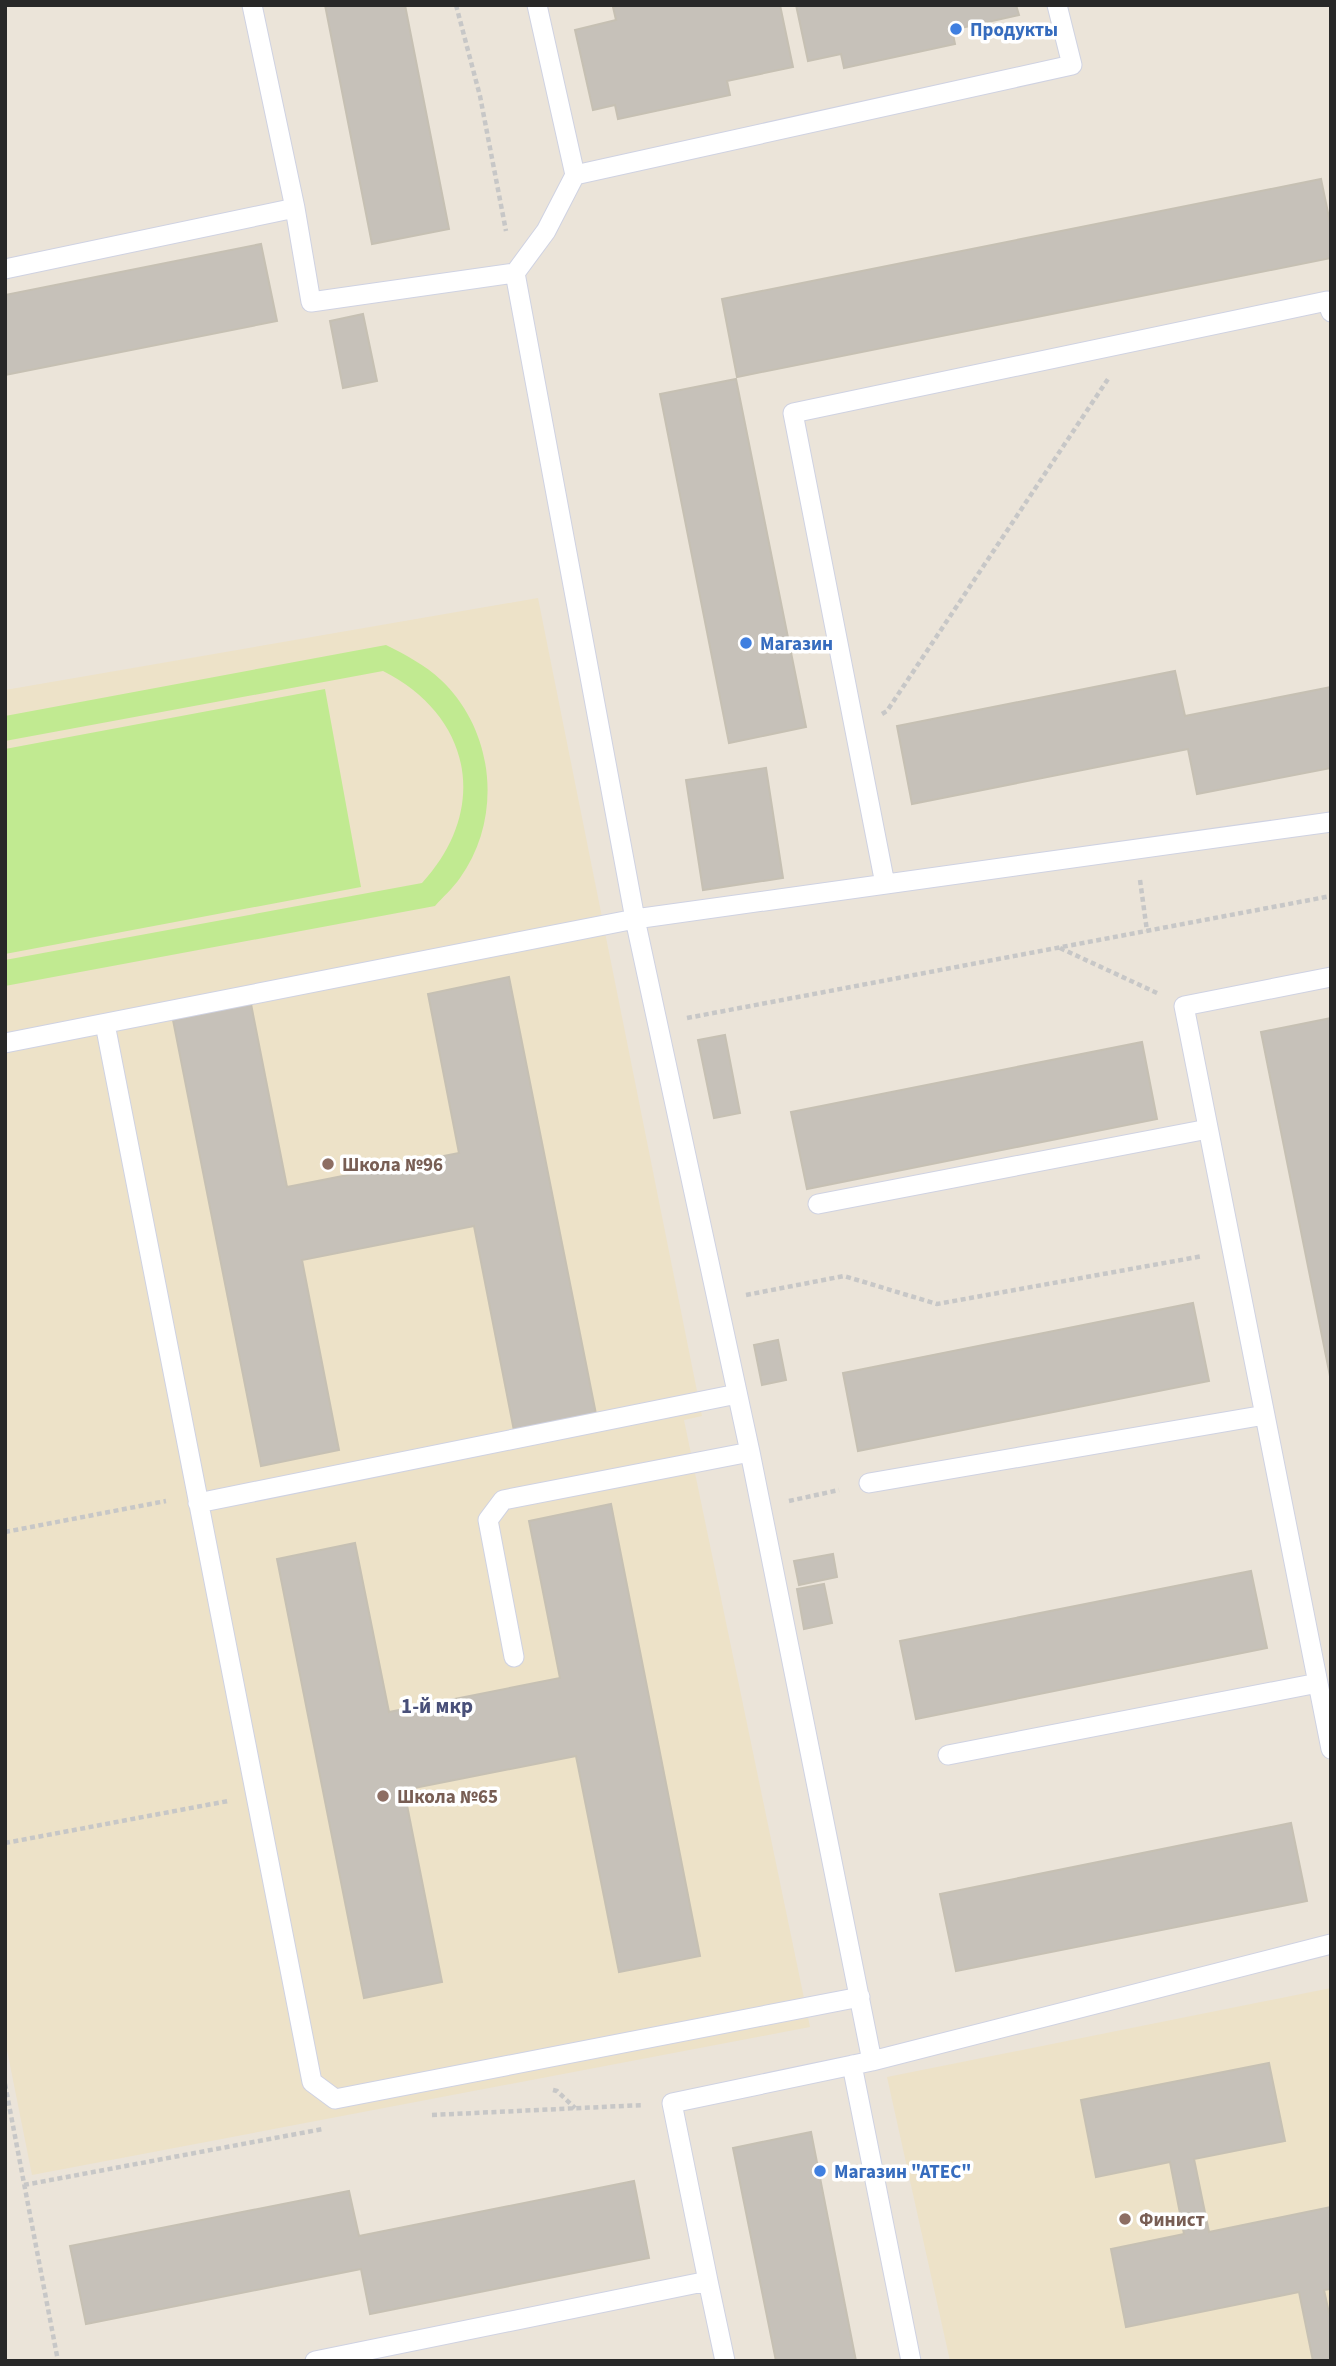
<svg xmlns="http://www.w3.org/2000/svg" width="1336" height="2366" viewBox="0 0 1336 2366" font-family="'Source Sans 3',sans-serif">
<rect width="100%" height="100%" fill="#ebe4d9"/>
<path fill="#ede2c8" d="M538,598L702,1416L684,1420L810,2027L32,2175L5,2040V690Z
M1331,1988V2361H950L887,2077Z"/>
<path fill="#c1ea91" d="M386,645C406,655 425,665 441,680C495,731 503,818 460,878C453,888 443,897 435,906L5,986V960L422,883C490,809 472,716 383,671L5,741V716Z
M325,689L361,887L5,954V749Z"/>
<path fill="#c6c1b9" stroke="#c6c0b3" stroke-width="2" d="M325,5H405L449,229L372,244Z
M620,5H780L793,67L727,81L730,95L618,119L615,105L593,110L575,30L616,20L613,7Z
M796,5H1016L1019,15L952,30L955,44L844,68L841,54L808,61Z
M1321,179L1331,227V258L737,377L722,299Z
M261,244L277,321L5,375V295Z
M363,314L377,381L343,388L330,321Z
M736,379L806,727L729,743L660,394Z
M1175,671L1185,716L1331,687V768L1197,794L1188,749L912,804L897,726Z
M766,768L783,878L703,890L686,780Z
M509,977L597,1419L515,1436L474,1226L302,1260L339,1450L261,1466L173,1020L251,1004L287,1187L459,1153L428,994Z
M1331,1018V1381L1261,1032Z
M725,1035L740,1113L714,1118L698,1040Z
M1142,1042L1157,1119L807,1189L791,1112Z
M1193,1303L1209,1381L858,1451L843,1373Z
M778,1340L786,1380L762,1385L754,1345Z
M611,1504L700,1956L619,1972L576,1756L404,1790L442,1982L364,1998L277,1559L355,1543L389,1712L560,1678L529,1521Z
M833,1554L837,1577L799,1585L794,1561Z
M1251,1571L1267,1648L916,1719L900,1641Z
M824,1584L832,1623L804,1629L797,1589Z
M1291,1823L1307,1901L956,1971L940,1894Z
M1269,2063L1285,2141L1194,2159L1209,2232L1331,2207V2289L1324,2290L1331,2322V2361H1313L1299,2292L1126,2327L1111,2249L1184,2234L1170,2162L1096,2177L1081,2100Z
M811,2132L856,2361H776L733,2148Z
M634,2181L649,2258L370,2314L361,2269L86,2324L70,2246L349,2191L359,2236Z"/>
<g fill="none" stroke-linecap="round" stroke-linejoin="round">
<defs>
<path id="service" d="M575,175L1072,65L1057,5
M295,208L311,302L515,273L546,231L575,175L537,5
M5,269L295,208L252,5
M515,273L635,919L750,1452L872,2061L1331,1944
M885,884L793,413L1327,301L1331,312
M1331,977L1184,1006L1331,1749
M105,1024L312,2082L335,2099L860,1997
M5,1043L635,919L1331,822
M818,1204L1208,1129
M869,1483L1265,1415
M198,1503L737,1394
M514,1657L488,1520L503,1500L750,1452
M948,1755L1318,1683
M852,2065L911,2361
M708,2281L725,2361
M315,2361L708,2281L672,2103L872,2061"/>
</defs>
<use href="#service" stroke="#cfd2e2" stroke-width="21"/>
<path stroke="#c7c7c7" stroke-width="4.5" stroke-dasharray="5 3.5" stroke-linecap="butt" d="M456,5L480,96L506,231
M882,714L887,711L1108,379
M1140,880L1147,931
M1060,948L1157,993
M687,1018L1331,896
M746,1295L844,1276L937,1304L1203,1256
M789,1501L839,1490
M5,1532L166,1501
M5,1843L228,1801
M5,2084L58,2361
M553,2090L557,2091L575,2108
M432,2115L644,2105
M24,2185L323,2129"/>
<use href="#service" stroke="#fff" stroke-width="19"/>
</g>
<g fill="#3f7fe0" stroke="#fff" stroke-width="2.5">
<circle cx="956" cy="29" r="7"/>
<circle cx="746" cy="643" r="7"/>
<circle cx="820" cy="2171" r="7"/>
</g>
<g fill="#8d6e63" stroke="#fff" stroke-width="2.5">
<circle cx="328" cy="1164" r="7"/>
<circle cx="383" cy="1796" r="7"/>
<circle cx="1125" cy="2219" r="7"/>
</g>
<g text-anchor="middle" stroke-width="7" stroke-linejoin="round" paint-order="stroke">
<g font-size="19" font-weight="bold" fill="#366cbe" stroke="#fff" text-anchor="start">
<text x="970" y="36">Продукты</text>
<text x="760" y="650">Магазин</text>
<text x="834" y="2178">Магазин "АТЕС"</text>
</g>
<g font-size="19" font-weight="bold" fill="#785e54" stroke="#fff" text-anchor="start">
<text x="342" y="1171">Школа №96</text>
<text x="397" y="1803">Школа №65</text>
<text x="1139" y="2226">Финист</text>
</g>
<g font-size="21" font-weight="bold" fill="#495079" stroke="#fff">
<text x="437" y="1713">1-й мкр</text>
</g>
</g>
<rect width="1336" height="2366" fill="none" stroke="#282828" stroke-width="14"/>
</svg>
